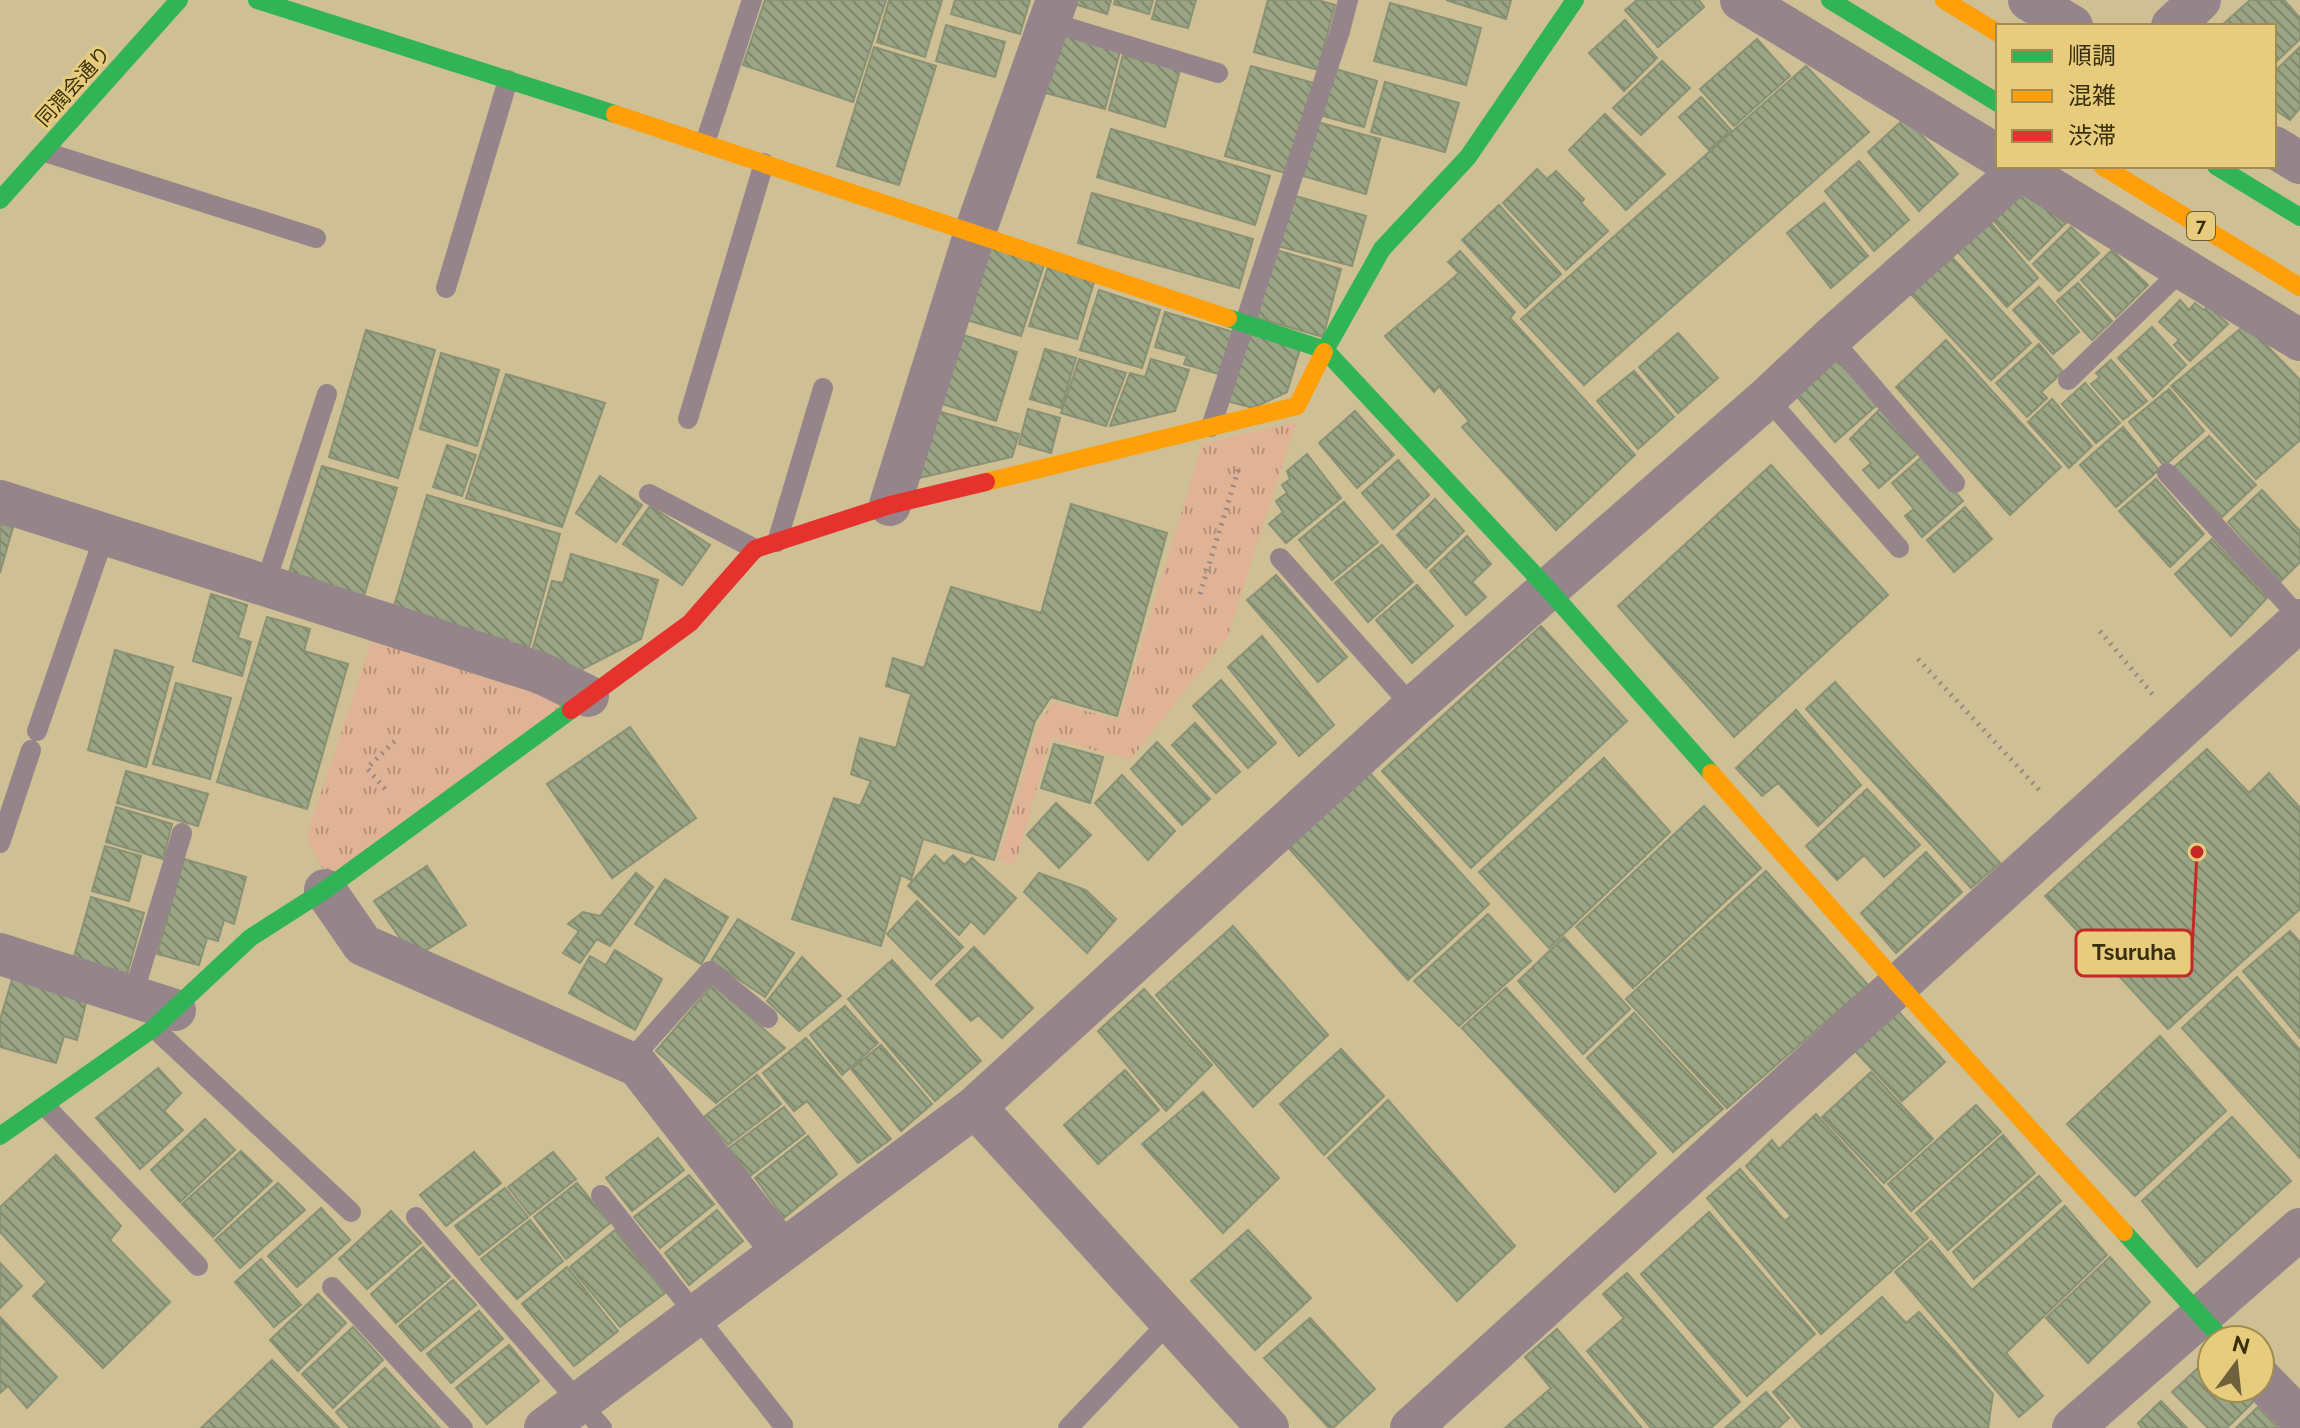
<svg xmlns="http://www.w3.org/2000/svg" width="2300" height="1428" viewBox="0 0 2300 1428" font-family="Raleway,'Noto Sans JP',sans-serif">
<defs>
<pattern id="park-tufts" width="24" height="20" patternUnits="userSpaceOnUse" patternTransform="scale(2)"><rect width="24" height="20" fill="#e0b296"/><path d="M3 7l-1-3M5 7V3M7 7l1-3M15 17l-1-3M17 17v-4M19 17l1-3" fill="none" stroke="#b79179"/></pattern>
<pattern id="building-back-hatch" width="6" height="6" patternUnits="userSpaceOnUse" patternTransform="scale(2)"><rect width="6" height="6" fill="#9aa585"/><path d="M-1 5l2 2M0 0l6 6M5-1l2 2" fill="none" stroke="#7f876b"/></pattern>
</defs>
<rect width="100%" height="100%" fill="#cebf94"/>
<path fill="url(#park-tufts)" d="M1296,422L1227,639L1130,760L1051,738L1015,864L998,860L1039,724L1053,702L1119,720L1202,444Z
M376,628L574,698L329,880L306,838Z"/>
<path fill="url(#building-back-hatch)" stroke="#8a9174" stroke-width="2" d="M765,0H886L853,102L743,65Z
M889,0H942L925,57L877,42Z
M955,0H1030L1020,34L951,14Z
M1072,0H1111L1107,14L1071,3Z
M1115,0H1153L1149,14L1114,4Z
M1157,0H1196L1188,28L1152,19Z
M1268,0H1318L1335,5L1318,70L1254,52Z
M1446,0H1511L1506,19Z
M1637,0H1699L1704,7L1658,47L1625,10Z
M2250,0H2284L2300,18V39L2274,64V26H2221Z
M1390,3L1481,28L1466,85L1374,61Z
M1625,20L1657,58L1624,91L1589,53Z
M946,25L1005,42L995,77L936,61Z
M1058,34L1120,51L1105,109L1042,92Z
M1757,39L1790,76L1734,126L1700,89Z
M874,47L936,66L899,185L837,166Z
M2300,47V108L2290,120L2274,109V72Z
M1123,55L1180,70L1165,127L1109,110Z
M1662,61L1690,88L1641,135L1613,108Z
M1251,66L1314,83L1289,174L1225,156Z
M1806,66L1869,132L1584,385L1521,319Z
M1332,68L1377,81L1364,127L1319,115Z
M1385,82L1459,103L1445,152L1371,132Z
M1701,97L1731,130L1709,150L1679,117Z
M1605,114L1665,174L1626,210L1569,150Z
M1905,118L1958,174L1919,211L1868,152Z
M1317,122L1380,139L1366,194L1303,176Z
M1111,129L1270,176L1255,225L1097,177Z
M1859,161L1909,220L1874,251L1825,191Z
M1537,169L1547,179L1556,171L1584,199L1581,203L1608,231L1566,270L1503,203Z
M2020,191L2066,223L2029,260L1992,219Z
M1092,193L1253,239L1239,288L1078,243Z
M1292,195L1366,216L1352,266L1278,246Z
M1824,203L1868,256L1831,288L1787,233Z
M1499,205L1561,274L1525,308L1462,240Z
M1989,221L2038,278L2007,307L1957,251Z
M2071,227L2099,253L2059,291L2033,264Z
M985,245L1044,265L1021,336L960,318Z
M1276,250L1341,269L1323,337L1257,318Z
M2112,250L2148,285L2116,317L2081,280Z
M1460,251L1515,312L1510,318L1635,455L1556,530L1462,427L1469,421L1439,386L1434,392L1385,336L1459,273L1448,262Z
M1950,255L2031,343L1991,380L1909,292Z
M1048,267L1094,282L1077,339L1029,326Z
M2078,283L2112,321L2092,340L2057,301Z
M2039,287L2079,332L2053,354L2013,310Z
M1099,290L1160,310L1142,368L1080,350Z
M2180,300L2189,310L2195,303L2204,310L2208,306L2228,324L2190,361L2174,345L2179,340L2159,322Z
M1165,312L1233,332L1222,375L1184,364L1187,356L1155,347Z
M2246,324L2300,380V440L2256,479L2171,386Z
M2152,327L2186,365L2153,397L2118,358Z
M366,330L435,350L398,478L329,457Z
M1244,332L1300,349L1287,392L1253,408L1223,400Z
M957,333L1017,352L996,421L936,402Z
M1678,333L1718,378L1678,413L1639,367Z
M1946,340L2061,467L2010,515L1896,387Z
M2039,344L2063,372L2041,392L2047,398L2027,417L1996,383Z
M1045,349L1076,358L1061,408L1030,399Z
M441,353L499,370L477,446L420,429Z
M1835,356L1877,405L1835,442L1794,393Z
M1079,359L1126,373L1106,426L1061,413Z
M1151,359L1189,370L1175,411L1110,426L1130,373L1145,377Z
M2111,360L2147,401L2123,420L2091,384L2100,377L2096,373Z
M1634,371L1674,417L1638,449L1597,401Z
M506,374L605,403L562,527L466,498Z
M2085,383L2120,423L2096,443L2062,404Z
M2169,389L2204,431L2164,466L2129,422Z
M2052,399L2092,446L2069,468L2028,422Z
M1028,409L1060,418L1051,453L1019,444Z
M1880,409L1919,452L1879,488L1863,470L1871,463L1850,439Z
M934,410L1019,434L1012,457L911,480Z
M1355,411L1394,455L1357,488L1319,443Z
M2123,427L2159,470L2116,507L2080,465Z
M2209,436L2256,485L2222,517L2174,467Z
M447,445L476,455L462,496L433,487Z
M1307,454L1341,498L1286,543L1269,524L1283,512L1276,501L1287,493L1282,485L1290,479L1287,471Z
M1923,456L1963,501L1922,537L1905,516L1914,509L1892,483Z
M1398,460L1429,495L1393,529L1362,493Z
M1771,465L1888,595L1734,737L1618,606Z
M322,466L397,488L364,596L289,572Z
M600,476L642,505L616,542L576,513Z
M2156,479L2204,534L2170,567L2119,511Z
M2262,490L2300,531V562L2281,581L2228,522Z
M427,495L560,534L529,648L394,606Z
M1435,499L1464,531L1426,568L1397,535Z
M1344,502L1378,542L1332,580L1299,540Z
M1071,504L1167,533L1117,716L1051,697L1035,721L994,860L923,839L911,880L901,875L881,946L792,919L834,798L860,806L871,781L851,774L860,738L896,748L911,694L886,686L893,658L924,668L951,587L1041,613Z
M650,506L710,545L682,585L623,544Z
M1965,507L1992,539L1954,572L1927,540Z
M0,524L13,527L0,573Z
M1467,536L1491,564L1472,582L1486,597L1466,615L1430,571Z
M2212,539L2267,598L2231,636L2175,574Z
M1382,545L1413,582L1368,622L1335,583Z
M571,554L658,580L641,639L579,671L530,658L552,581L563,583Z
M1276,575L1347,657L1318,682L1247,600Z
M1417,585L1453,626L1412,663L1376,620Z
M211,594L247,605L238,638L251,642L242,676L193,661Z
M267,617L310,629L304,651L348,664L307,809L217,782Z
M1541,626L1627,721L1471,868L1382,771Z
M1262,636L1334,725L1299,756L1228,667Z
M115,650L173,667L146,767L88,750Z
M1221,680L1276,743L1248,768L1193,706Z
M1835,682L2000,863L1971,888L1806,709Z
M176,683L231,698L210,779L153,764Z
M1796,710L1861,785L1818,826L1778,783L1762,796L1736,768Z
M1195,723L1240,772L1216,793L1172,745Z
M630,727L696,818L612,878L547,784Z
M1157,742L1210,799L1182,825L1131,769Z
M1054,744L1103,757L1090,803L1041,788Z
M2207,749L2249,793L2269,773L2300,808V909L2168,1029L2045,896Z
M1604,758L1670,832L1549,948L1479,872Z
M126,771L208,794L198,826L117,803Z
M1368,771L1489,904L1408,980L1285,844Z
M1122,775L1175,831L1148,860L1095,803Z
M1867,789L1920,845L1884,877L1864,855L1837,880L1806,846Z
M1056,803L1091,835L1059,868L1027,835Z
M1704,806L1761,868L1633,988L1576,927Z
M116,807L172,824L163,859L106,842Z
M105,846L141,856L129,901L92,891Z
M1926,852L1962,892L1896,953L1861,913Z
M935,855L944,864L953,855L965,865L972,858L1016,898L984,934L971,921L959,935L908,886Z
M184,859L246,877L234,924L224,920L218,941L207,938L199,965L157,954Z
M427,866L466,925L414,958L374,901Z
M1766,871L1868,985L1727,1108L1626,999Z
M636,873L653,887L610,946L597,939L580,963L563,953L579,931L568,924L583,912L600,916Z
M1039,873L1086,890L1116,919L1087,953L1024,892Z
M665,879L728,917L701,964L635,924Z
M91,897L144,913L127,975L73,960Z
M917,901L963,947L931,979L887,934Z
M1488,914L1531,961L1459,1026L1414,981Z
M738,919L794,953L765,997L711,961Z
M1233,926L1328,1035L1253,1107L1156,995Z
M2290,931L2300,942V1038L2243,971Z
M1564,937L1630,1009L1583,1054L1518,981Z
M974,947L1033,1008L1002,1038L978,1015L971,1021L936,985Z
M615,950L662,979L635,1030L569,993L590,956L606,965Z
M802,957L841,996L799,1031L767,1001Z
M892,960L981,1061L935,1101L848,999Z
M13,976L87,998L77,1040L64,1036L56,1063L0,1047V1020Z
M2237,977L2300,1050V1158L2182,1028Z
M713,984L785,1048L716,1103L656,1051Z
M1506,988L1656,1153L1615,1192L1462,1028Z
M1144,989L1212,1065L1166,1111L1098,1031Z
M845,1006L878,1043L842,1075L810,1035Z
M1897,1010L1945,1062L1902,1101L1854,1050Z
M1634,1013L1723,1109L1673,1152L1587,1058Z
M2160,1036L2226,1111L2135,1196L2067,1124Z
M806,1038L891,1139L858,1163L807,1101L794,1111L763,1073Z
M881,1045L932,1104L901,1131L851,1069Z
M1341,1049L1384,1096L1324,1155L1280,1104Z
M158,1068L181,1093L164,1111L183,1130L140,1169L96,1118Z
M1125,1070L1159,1110L1098,1164L1064,1125Z
M1871,1072L1933,1139L1884,1183L1822,1117Z
M757,1075L781,1104L728,1145L704,1117Z
M1203,1092L1279,1178L1223,1233L1142,1144Z
M1388,1100L1515,1246L1457,1301L1328,1158Z
M1976,1105L2001,1132L1911,1211L1888,1184Z
M784,1107L805,1133L750,1176L729,1148Z
M1816,1114L1928,1238L1821,1334L1707,1198L1740,1169L1785,1221L1791,1216L1746,1166L1772,1140L1779,1149Z
M2232,1117L2291,1181L2197,1267L2142,1201Z
M205,1119L235,1150L180,1202L151,1170Z
M2003,1135L2035,1173L1948,1250L1916,1213Z
M808,1136L837,1174L784,1218L755,1178Z
M658,1138L684,1170L632,1211L606,1178Z
M241,1151L272,1181L213,1237L182,1204Z
M474,1152L501,1183L446,1226L420,1195Z
M553,1152L576,1179L530,1215L508,1187Z
M56,1155L121,1226L110,1240L170,1302L103,1368L33,1296L47,1282L0,1232V1207Z
M689,1175L714,1204L660,1248L634,1217Z
M2039,1176L2061,1201L1974,1279L1953,1252Z
M278,1183L305,1210L240,1268L215,1240Z
M577,1183L610,1223L566,1259L534,1217Z
M505,1188L528,1217L479,1255L455,1226Z
M2065,1206L2107,1255L2006,1353L2043,1396L2019,1417L1895,1272L1931,1241L1972,1290Z
M321,1208L350,1240L297,1287L268,1256Z
M717,1210L743,1241L689,1285L665,1253Z
M391,1211L421,1243L367,1289L339,1259Z
M1709,1212L1815,1334L1747,1396L1641,1274Z
M530,1220L563,1261L517,1299L481,1259Z
M615,1230L665,1293L620,1327L570,1267Z
M1248,1230L1311,1298L1255,1350L1191,1281Z
M423,1247L450,1277L396,1323L371,1294Z
M2110,1257L2150,1302L2088,1363L2046,1318Z
M261,1259L301,1305L274,1327L235,1282Z
M0,1263L22,1286L0,1308Z
M567,1267L618,1331L574,1366L522,1304Z
M1627,1273L1740,1402L1711,1428H1651L1587,1351L1624,1318L1603,1294Z
M453,1280L476,1305L421,1351L399,1326Z
M318,1294L346,1323L298,1371L270,1340Z
M1882,1297L1906,1323L1919,1312L1993,1394L1988,1428H1803L1773,1392Z
M479,1311L503,1339L451,1383L427,1354Z
M0,1317L57,1377L27,1408L8,1386L0,1393Z
M1310,1318L1375,1389L1333,1428H1329L1264,1358Z
M353,1327L383,1360L333,1408L302,1374Z
M1557,1329L1642,1428H1505L1551,1388L1525,1357Z
M509,1345L539,1381L487,1424L456,1388Z
M2210,1357L2212,1359V1388H2240L2254,1401L2227,1428H2208L2172,1392Z
M272,1360L339,1428H201Z
M385,1368L440,1428H350L336,1412Z
M1766,1392L1789,1418L1778,1428H1725Z
M2161,1401L2187,1428H2142L2138,1423Z
M2258,1407L2278,1428H2236Z"/>
<g fill="none" stroke-linecap="round" stroke-linejoin="round">
<path stroke="#978984" stroke-width="5" stroke-dasharray="2 6" stroke-linecap="butt" d="M1200,594L1239,467
M2100,631L2153,695
M1918,659L2043,794
M385,789L367,768L395,741"/>
<path stroke="#95858b" stroke-width="20" d="M1050,22L1218,73
M705,143L752,0
M45,152L316,238
M446,288L508,80
M1831,338L1955,483
M2068,380L2183,269
M1767,398L1899,548
M688,419L764,163
M1211,427L1340,31L1348,0
M2167,473L2300,618
M649,494L755,549
M777,542L823,388
M1280,558L1413,707
M265,585L327,394
M37,731L105,534
M0,843L31,750
M133,995L182,833
M154,1028L351,1212
M629,1062L710,971L768,1018
M45,1106L198,1266
M601,1195L783,1425
M416,1217L602,1428
M332,1287L463,1428
M1068,1428L1170,1321"/>
<path stroke="#95858b" stroke-width="42" d="M1741,0L1998,156
M2029,0L2072,26
M2172,26L2200,0
M2274,147L2300,163
M2014,166L2300,340
M0,501L541,673L588,696
M890,505L975,232L1057,0
M325,890L363,945L638,1066L782,1251
M0,954L175,1010
M975,1107L1268,1428
M2260,1378L2300,1419
M545,1428L975,1107L1413,707L1767,398L1831,338L2025,166
M1411,1428L2300,620
M2073,1428L2300,1229"/>
<path stroke="#30b455" stroke-width="18" d="M257,0L615,114
M1830,0L1998,103
M2216,166L2300,217
M0,200L179,0
M1228,318L1325,350L1548,589L1711,773
M1324,352L1382,249L1468,157L1575,0
M0,1136L154,1028L250,938L325,890L571,710
M2124,1232L2223,1340"/>
<path stroke="#ff9f0a" stroke-width="18" d="M1944,0L1998,33
M615,114L1228,318
M2102,166L2300,287
M986,482L1297,406L1324,352
M1711,773L1899,985L2124,1232"/>
<path stroke="#e5322d" stroke-width="18" d="M571,710L690,623L755,549L890,505L986,482"/>
</g>
<g text-anchor="middle" stroke-width="6" stroke-linejoin="round" paint-order="stroke">
<rect fill="#e6cc7c" stroke="#6e5e2e" stroke-width="2" x="2187" y="212" width="28" height="28" rx="6"/>
<g font-size="18" font-weight="bold" fill="#3a2f0d">
<text x="2201" y="232">7</text>
</g>
<g font-size="20" fill="#3a2f0d" stroke="#e6cc7c">
<text transform="translate(73 86) rotate(-48)" y="7">同潤会通り</text>
</g>
</g>
<path fill="none" stroke="#c62925" stroke-width="3" d="M2197 852L2192 953"/>
<circle fill="#c62925" stroke="#e6cc7c" stroke-width="3" cx="2197" cy="852" r="8"/>
<rect fill="#e6cc7c" stroke="#c62925" stroke-width="3" x="2076" y="930" width="116" height="46" rx="8"/>
<g font-size="22" text-anchor="middle" font-weight="bold" fill="#3a2f0d">
<text x="2134" y="960">Tsuruha</text>
</g>
<rect x="1996" y="24" width="280" height="144" fill="#e6cc7c" stroke="#a18d50" stroke-width="2"/>
<rect x="2012" y="50" width="40" height="12" fill="#30b455" stroke="#a18d50" stroke-width="2"/>
<text x="2068" y="64" font-size="24" fill="#3a2f0d">順調</text>
<rect x="2012" y="90" width="40" height="12" fill="#ff9f0a" stroke="#a18d50" stroke-width="2"/>
<text x="2068" y="104" font-size="24" fill="#3a2f0d">混雑</text>
<rect x="2012" y="130" width="40" height="12" fill="#e5322d" stroke="#a18d50" stroke-width="2"/>
<text x="2068" y="144" font-size="24" fill="#3a2f0d">渋滞</text>
<g transform="translate(2236 1364) rotate(15)"><circle r="38" fill="#e6cc7c" stroke="#a18d50" stroke-width="2"/>
<path d="M0-6L14 30L0 20L-14 30Z" fill="#6e613c"/>
<text y="-12" font-size="22" font-weight="bold" text-anchor="middle" fill="#3a2f0d">N</text>
</g>
</svg>
